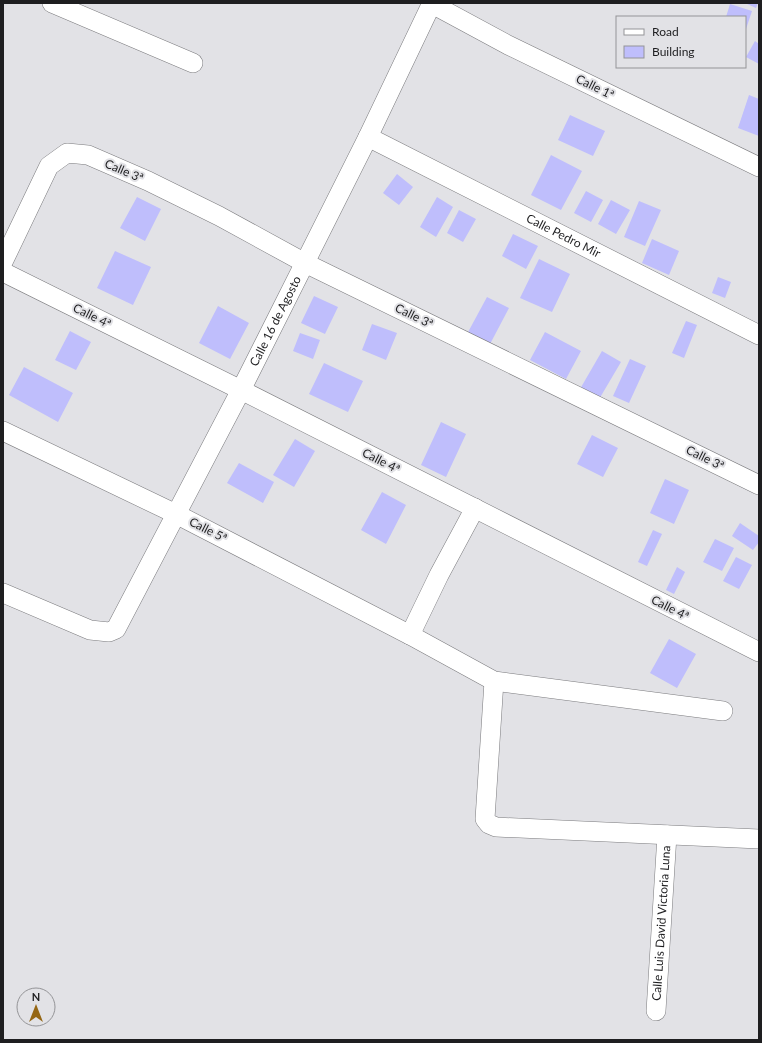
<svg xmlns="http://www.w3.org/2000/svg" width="762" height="1043" viewBox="0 0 762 1043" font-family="Lato,sans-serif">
<rect width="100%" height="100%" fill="#e2e2e6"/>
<path fill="#bfbefc" d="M745,3H758L756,8Z
M730,4L752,11L745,32V17H726Z
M755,41L759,44V64L746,57Z
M749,95L759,99V136L738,128Z
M570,115L605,131L593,156L558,140Z
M551,155L582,171L561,210L531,195Z
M397,174L413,187L399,205L383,193Z
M586,191L603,200L591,222L574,213Z
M137,197L161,209L145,241L120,228Z
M437,197L453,207L436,237L420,227Z
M611,200L630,210L616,234L598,224Z
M639,201L661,210L645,246L624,237Z
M459,210L476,219L463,242L447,233Z
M513,234L538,246L526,269L502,256Z
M652,239L679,251L669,275L642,263Z
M115,251L151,267L133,305L97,288Z
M539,259L570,274L552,312L520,298Z
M718,277L731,282L725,298L712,293Z
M314,296L338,307L325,334L301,323Z
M487,297L509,308L489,346L467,334Z
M218,306L249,323L230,359L199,343Z
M686,321L697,325L684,358L672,353Z
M372,324L397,333L386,360L362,350Z
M70,331L91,342L76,370L55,360Z
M545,332L581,351L566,379L530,360Z
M300,333L320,340L313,359L293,351Z
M602,351L621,362L598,401L580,389Z
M630,359L646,366L629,403L613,396Z
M324,363L363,381L348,412L309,394Z
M24,367L73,393L58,422L9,395Z
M441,422L466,434L446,477L421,465Z
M592,435L618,448L603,477L577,464Z
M295,439L315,451L294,487L273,475Z
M239,463L274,482L263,503L227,483Z
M665,479L689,490L674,524L650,513Z
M382,492L406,505L386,544L361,530Z
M740,523L759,536V542L753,550L732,536Z
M653,530L662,534L647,566L638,562Z
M715,539L734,548L722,571L703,562Z
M736,557L752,565L739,589L723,581Z
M677,567L685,572L674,594L666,590Z
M669,639L696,654L677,688L650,673Z"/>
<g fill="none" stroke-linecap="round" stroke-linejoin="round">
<defs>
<g id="street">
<path d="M52,3L193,63"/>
<path d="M432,4L508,45L759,167"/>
<path id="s1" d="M368,137L759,335"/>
<path d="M3,262L49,166L67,153L88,155L148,181L219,216L305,263L759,485"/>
<path d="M3,272L241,390L759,652"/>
<path d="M3,431L176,514L410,635L494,681L723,711"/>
<path id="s2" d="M3,593L90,630L109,632L116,629L241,390L368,137L432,3"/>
<path d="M410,635L439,575L475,508"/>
<path d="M494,681L485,819L489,824L496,827L759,839"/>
<path id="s3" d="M656,1011L667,835"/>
</g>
</defs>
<use href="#street" stroke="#7b7b7e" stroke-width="20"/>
<use href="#street" stroke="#fff" stroke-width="19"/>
</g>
<g text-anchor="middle" stroke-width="4" stroke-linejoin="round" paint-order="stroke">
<g font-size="12" fill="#1e1e20" stroke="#e2e2e6">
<text transform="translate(595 87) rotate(26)" y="4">Calle 1ª</text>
<text transform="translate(124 171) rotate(23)" y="4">Calle 3ª</text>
<text dy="4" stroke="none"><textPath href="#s1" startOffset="219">Calle Pedro Mir</textPath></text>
<text transform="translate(92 316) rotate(26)" y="4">Calle 4ª</text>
<text transform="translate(414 316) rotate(26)" y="4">Calle 3ª</text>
<text dy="4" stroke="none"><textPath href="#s2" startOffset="468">Calle 16 de Agosto</textPath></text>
<text transform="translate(705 458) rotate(26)" y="4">Calle 3ª</text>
<text transform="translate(381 461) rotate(27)" y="4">Calle 4ª</text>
<text transform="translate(208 530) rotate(27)" y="4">Calle 5ª</text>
<text transform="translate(670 608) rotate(27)" y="4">Calle 4ª</text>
<text dy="4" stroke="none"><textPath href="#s3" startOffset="88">Calle Luis David Victoria Luna</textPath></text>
</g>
</g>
<rect width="762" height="1043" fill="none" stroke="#1e1e20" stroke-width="8"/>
<rect x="616" y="16" width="130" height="52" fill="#e2e2e6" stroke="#949497"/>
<rect x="624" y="29" width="20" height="6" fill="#ffffff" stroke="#949497"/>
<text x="652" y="36" font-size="12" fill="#1e1e20">Road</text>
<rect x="624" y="46" width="20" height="12" fill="#bfbefc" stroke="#949497"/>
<text x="652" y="56" font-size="12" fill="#1e1e20">Building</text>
<g transform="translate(36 1007)"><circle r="19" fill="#e2e2e6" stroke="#949497"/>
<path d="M0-3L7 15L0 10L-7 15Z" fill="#956715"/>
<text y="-6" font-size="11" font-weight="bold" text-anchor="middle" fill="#1e1e20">N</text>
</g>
</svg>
